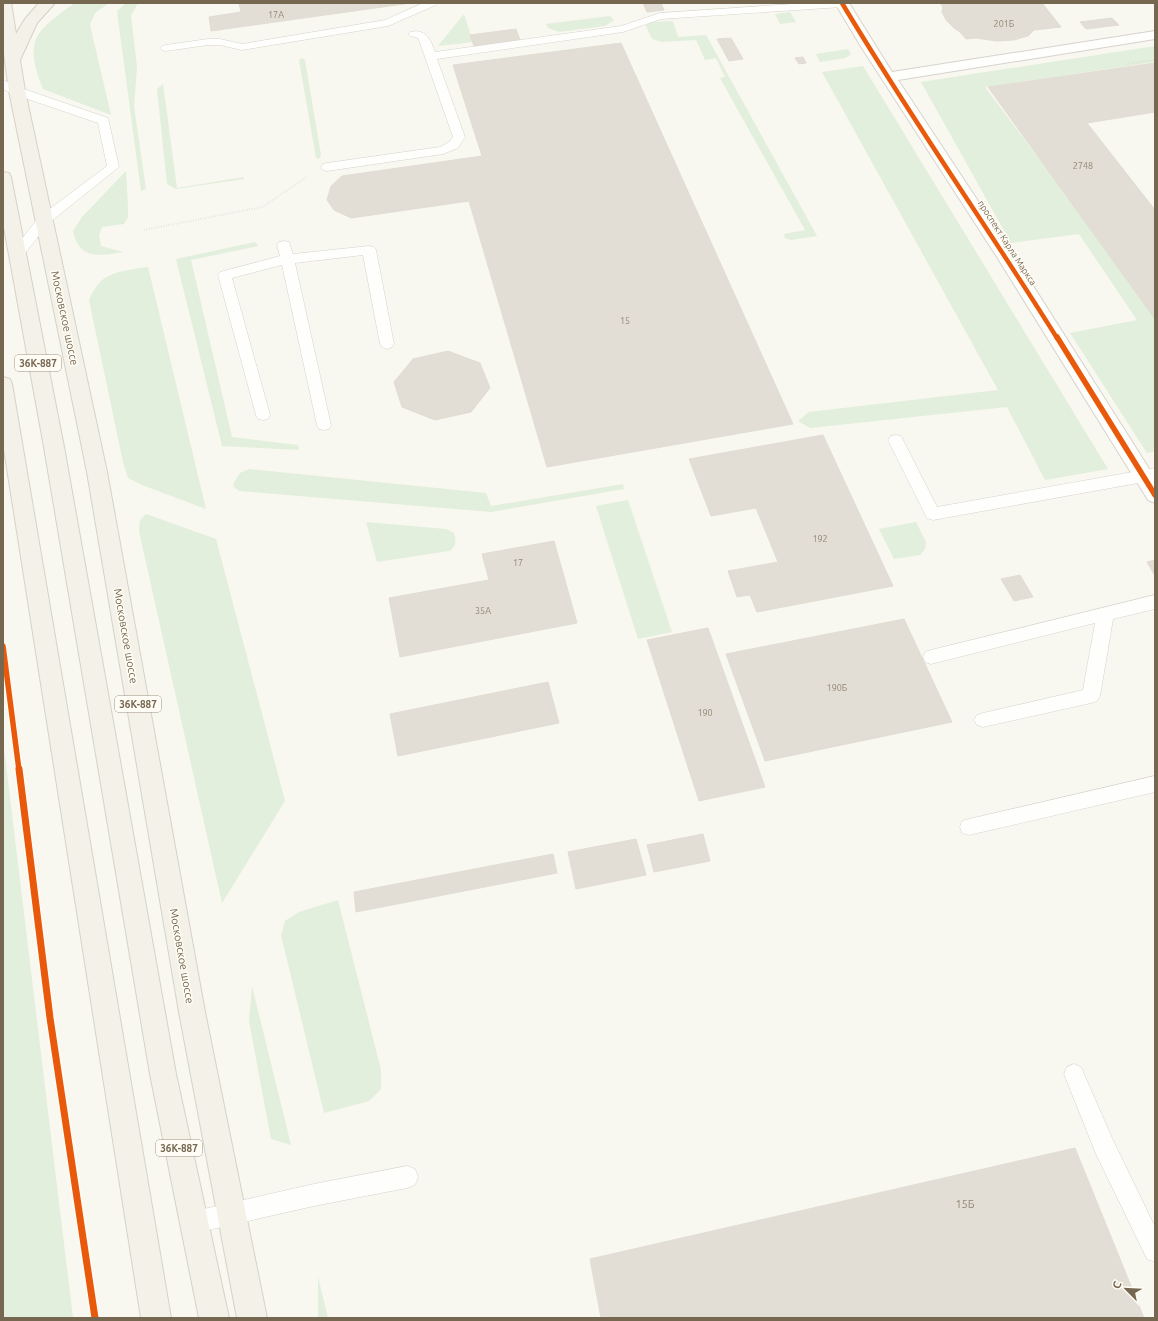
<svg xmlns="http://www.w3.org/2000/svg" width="1158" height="1321" viewBox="0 0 1158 1321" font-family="Ubuntu,sans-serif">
<rect width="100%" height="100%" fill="#f8f7f0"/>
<path fill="#e2efdc" d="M75,3H109L95,13L90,25L111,115L43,89C37,74 29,52 37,37C43,25 64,11 75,3Z
M126,3H138L131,15L137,67L134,106L146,189L141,191L117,11Z
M790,12L796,22L780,24L775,14Z
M464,14L473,42L438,46Z
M610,16L614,20L605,26L559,32L548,28L546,24Z
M673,21L678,37L706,35L817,236L791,240L785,238L784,234L805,230L720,78L725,77L716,58L705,60L696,40L662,42L652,39L646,26L649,22Z
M1155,46V62L985,87L1155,313V451L1147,453L1070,333L1137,320L1079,234L1011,243L921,82Z
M848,49L851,54L846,58L820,62L816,54Z
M302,58L305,60L321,155L319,159L316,158L299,60Z
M863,66L1108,469L1045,480L1007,407L810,428L798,421L809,412L998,390L822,72Z
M163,84L177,188L244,177V179L176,189L167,184L157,89Z
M126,171L128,208V217L124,224L102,227L99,235L101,246L123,252C100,256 79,260 73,231L82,217Z
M255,242L258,246L191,260L232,437L298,445L299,450L222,446L176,259Z
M148,267L206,509L142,485L128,478L123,462L89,300C101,270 120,272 148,267Z
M249,469L486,493L491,506L623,484L624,489L491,512L239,491L234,487L233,484L240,473Z
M628,500L672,632L638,639L596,506Z
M146,514L216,539L285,801L222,903L139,531L140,520Z
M366,522L446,529L454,533C456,541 457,546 449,551L377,562Z
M916,522L926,542L925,549L920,555L894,559L879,529Z
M3,740L73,1318H3Z
M338,900L381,1070V1089L369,1101L324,1113L281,935L285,921L299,912Z
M252,986L291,1145L271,1139L249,1021Z
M318,1277L328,1318H318Z"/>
<path fill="#e2ded6" stroke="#e1ddd2" d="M239,3H411L211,31L209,17L241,12Z
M643,3H661L664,10L647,12Z
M940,3H1042L1061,27L1034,30L1028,36L1014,40L997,41L976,38L966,39L960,32L954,28L946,20L942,12L943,7Z
M1112,18L1119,25L1086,29L1080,22Z
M516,29L520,40L474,46L470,35Z
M731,38L743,59L729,61L717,39Z
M621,43L793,424L547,467L469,201L351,218L334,210L327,200L331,186L342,176L482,156L453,65Z
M803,57L806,63L799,64L795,58Z
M1155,63V112L1087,123L1155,210V319L988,87Z
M448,351L480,363L490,388L471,412L435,420L402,407L394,382L413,359Z
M823,435L893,586L757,612L750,595L737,597L728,571L778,562L756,508L711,516L689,459Z
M554,541L577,623L400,657L389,598L489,580L482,554Z
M1155,560V576L1147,562Z
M1020,575L1033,597L1014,601L1001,579Z
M904,619L952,722L765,761L726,654Z
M708,628L765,787L699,801L647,640Z
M548,682L559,723L398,756L390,714Z
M703,834L710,861L654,872L647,845Z
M636,839L646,875L576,889L568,852Z
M553,854L557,873L356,912L354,892Z
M1075,1148L1144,1318H601L590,1259Z"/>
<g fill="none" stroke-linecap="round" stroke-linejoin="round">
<defs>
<path id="lane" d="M423,3H438L436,5L388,26L242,50L220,45H208L166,51L162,50L160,48L162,46L166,45L208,39H220L242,44L385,20Z
M807,3L848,4L842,7L661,19L623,32L437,59L465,137L458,148L443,154L327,171L323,170L321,167L323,164L327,163L440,147L449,142L453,137L419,40L418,38L410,36L408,34L410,32C425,28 431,40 435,52L621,26L660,13Z
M3,80L21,88L108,118L119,167L49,223L22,257L17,258L12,257L10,254L39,217L107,166L98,123L13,94L3,89Z
M284,241L289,242L293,254L369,246L374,247L376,250L394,344L392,347L387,349L382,347L380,344L363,255L295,263L331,425L329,429L324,430L319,429L317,425L282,265L232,278L270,415L268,419L263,420L258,419L256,415L218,275L220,272L280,256L277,245L279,242Z
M896,435L901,436L937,507L1155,468V480L933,520L927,518L888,440L891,436Z
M1155,595V609L1113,619L1100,696L1097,701L1091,703L983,727L977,725L974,720L977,715L983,713L1083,690L1095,623L931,664L925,662L923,657L925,652L931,650Z
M1155,776V792L969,835L962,833L960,827L962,821L969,819Z
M1074,1064L1081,1067L1112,1138L1155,1227V1262L1147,1259L1096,1154L1064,1074L1067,1067Z
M407,1166L415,1169L418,1177L415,1185L407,1188L314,1206L195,1233L187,1230L184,1222L187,1214L195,1211L314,1184Z"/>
<path id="street" d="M835,3H849L892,72L1155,31V39L898,80L1011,251L1155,478V503L1148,500L997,257L860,45Z"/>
<path id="primary" d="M3,3H11L16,34L25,19L39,3H55L37,23L20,60L25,91L107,472L205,1012L267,1318H237L179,1012L87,472L9,91L3,46Z
M3,172L9,173L11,177L64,447L176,1074L229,1318H199L150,1074L44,447L3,222Z
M3,377L10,379L12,384L171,1318H141L3,443Z"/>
</defs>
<use href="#lane" stroke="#d7d3cd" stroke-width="1"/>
<use href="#street" stroke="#d7d3cd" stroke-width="2"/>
<use href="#primary" stroke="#d6d2c9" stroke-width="2"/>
<path stroke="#dad7d1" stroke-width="2" stroke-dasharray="0.5 2" stroke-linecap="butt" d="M1126,64L1155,60
M144,230L262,207L307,177"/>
<path stroke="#dad7d1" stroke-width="2.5" stroke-dasharray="1 3" stroke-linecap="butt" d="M3,646L19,770"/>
<path stroke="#dad7d1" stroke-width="3" stroke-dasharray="1 3.5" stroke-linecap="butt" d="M19,769L50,1018L95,1318"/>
<use href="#lane" fill="#fefefd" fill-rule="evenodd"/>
<use href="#street" fill="#fefefd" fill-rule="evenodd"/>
<use href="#primary" fill="#f3f1e8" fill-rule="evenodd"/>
<defs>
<path id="cycleway-far2" d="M842,3C910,117 987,226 1057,338"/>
<path id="cycleway-far1" d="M1057,337L1155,495
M3,646L19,770"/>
<path id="cycleway" d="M19,769L50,1018L95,1318"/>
</defs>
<use href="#cycleway-far2" stroke="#fefcf4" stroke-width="6"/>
<use href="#cycleway-far1" stroke="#fefcf4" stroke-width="8"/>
<use href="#cycleway" stroke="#fefcf4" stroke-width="10"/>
<use href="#cycleway-far2" stroke="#e8590c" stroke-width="4.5"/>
<use href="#cycleway-far1" stroke="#e8590c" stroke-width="5.5"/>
<use href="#cycleway" stroke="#e8590c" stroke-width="7"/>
</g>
<g text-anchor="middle" stroke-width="3" stroke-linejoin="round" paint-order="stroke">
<g font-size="9" fill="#938774">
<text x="276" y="18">17А</text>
<text x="1004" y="27">201Б</text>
<text x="1083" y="169">2748</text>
<text x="625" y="324">15</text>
<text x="820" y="542">192</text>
<text x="518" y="566">17</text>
<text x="483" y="614">35А</text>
<text x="837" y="691">190Б</text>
<text x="705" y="716">190</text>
</g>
<g font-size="9" fill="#766751" stroke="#fefcf4">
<text transform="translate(1007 243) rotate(57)" y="3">проспект Карла Маркса</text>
</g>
<g fill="#fefcf4" stroke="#9f9482" stroke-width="1">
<rect x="15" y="355" width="46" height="16" rx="3"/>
<rect x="115" y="696" width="46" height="16" rx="3"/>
<rect x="156" y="1140" width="46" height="16" rx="3"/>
</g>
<g font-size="10" font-weight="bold" fill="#766751">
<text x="38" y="367">36К-887</text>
<text x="138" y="708">36К-887</text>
<text x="179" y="1152">36К-887</text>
</g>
<g font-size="11" fill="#766751" stroke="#fefcf4">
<text transform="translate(65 318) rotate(78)" y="4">Московское шоссе</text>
<text transform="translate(126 636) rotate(80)" y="4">Московское шоссе</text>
<text transform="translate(182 956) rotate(80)" y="4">Московское шоссе</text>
</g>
<g font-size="11" fill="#938774">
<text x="965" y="1208">15Б</text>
</g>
</g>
<rect width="1158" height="1321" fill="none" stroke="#766751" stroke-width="8"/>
<g transform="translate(1126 1289) rotate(294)" stroke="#fefcf4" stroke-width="3" paint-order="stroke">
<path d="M0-3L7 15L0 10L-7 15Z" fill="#766751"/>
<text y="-6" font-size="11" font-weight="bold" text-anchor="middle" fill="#766751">С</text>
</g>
</svg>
